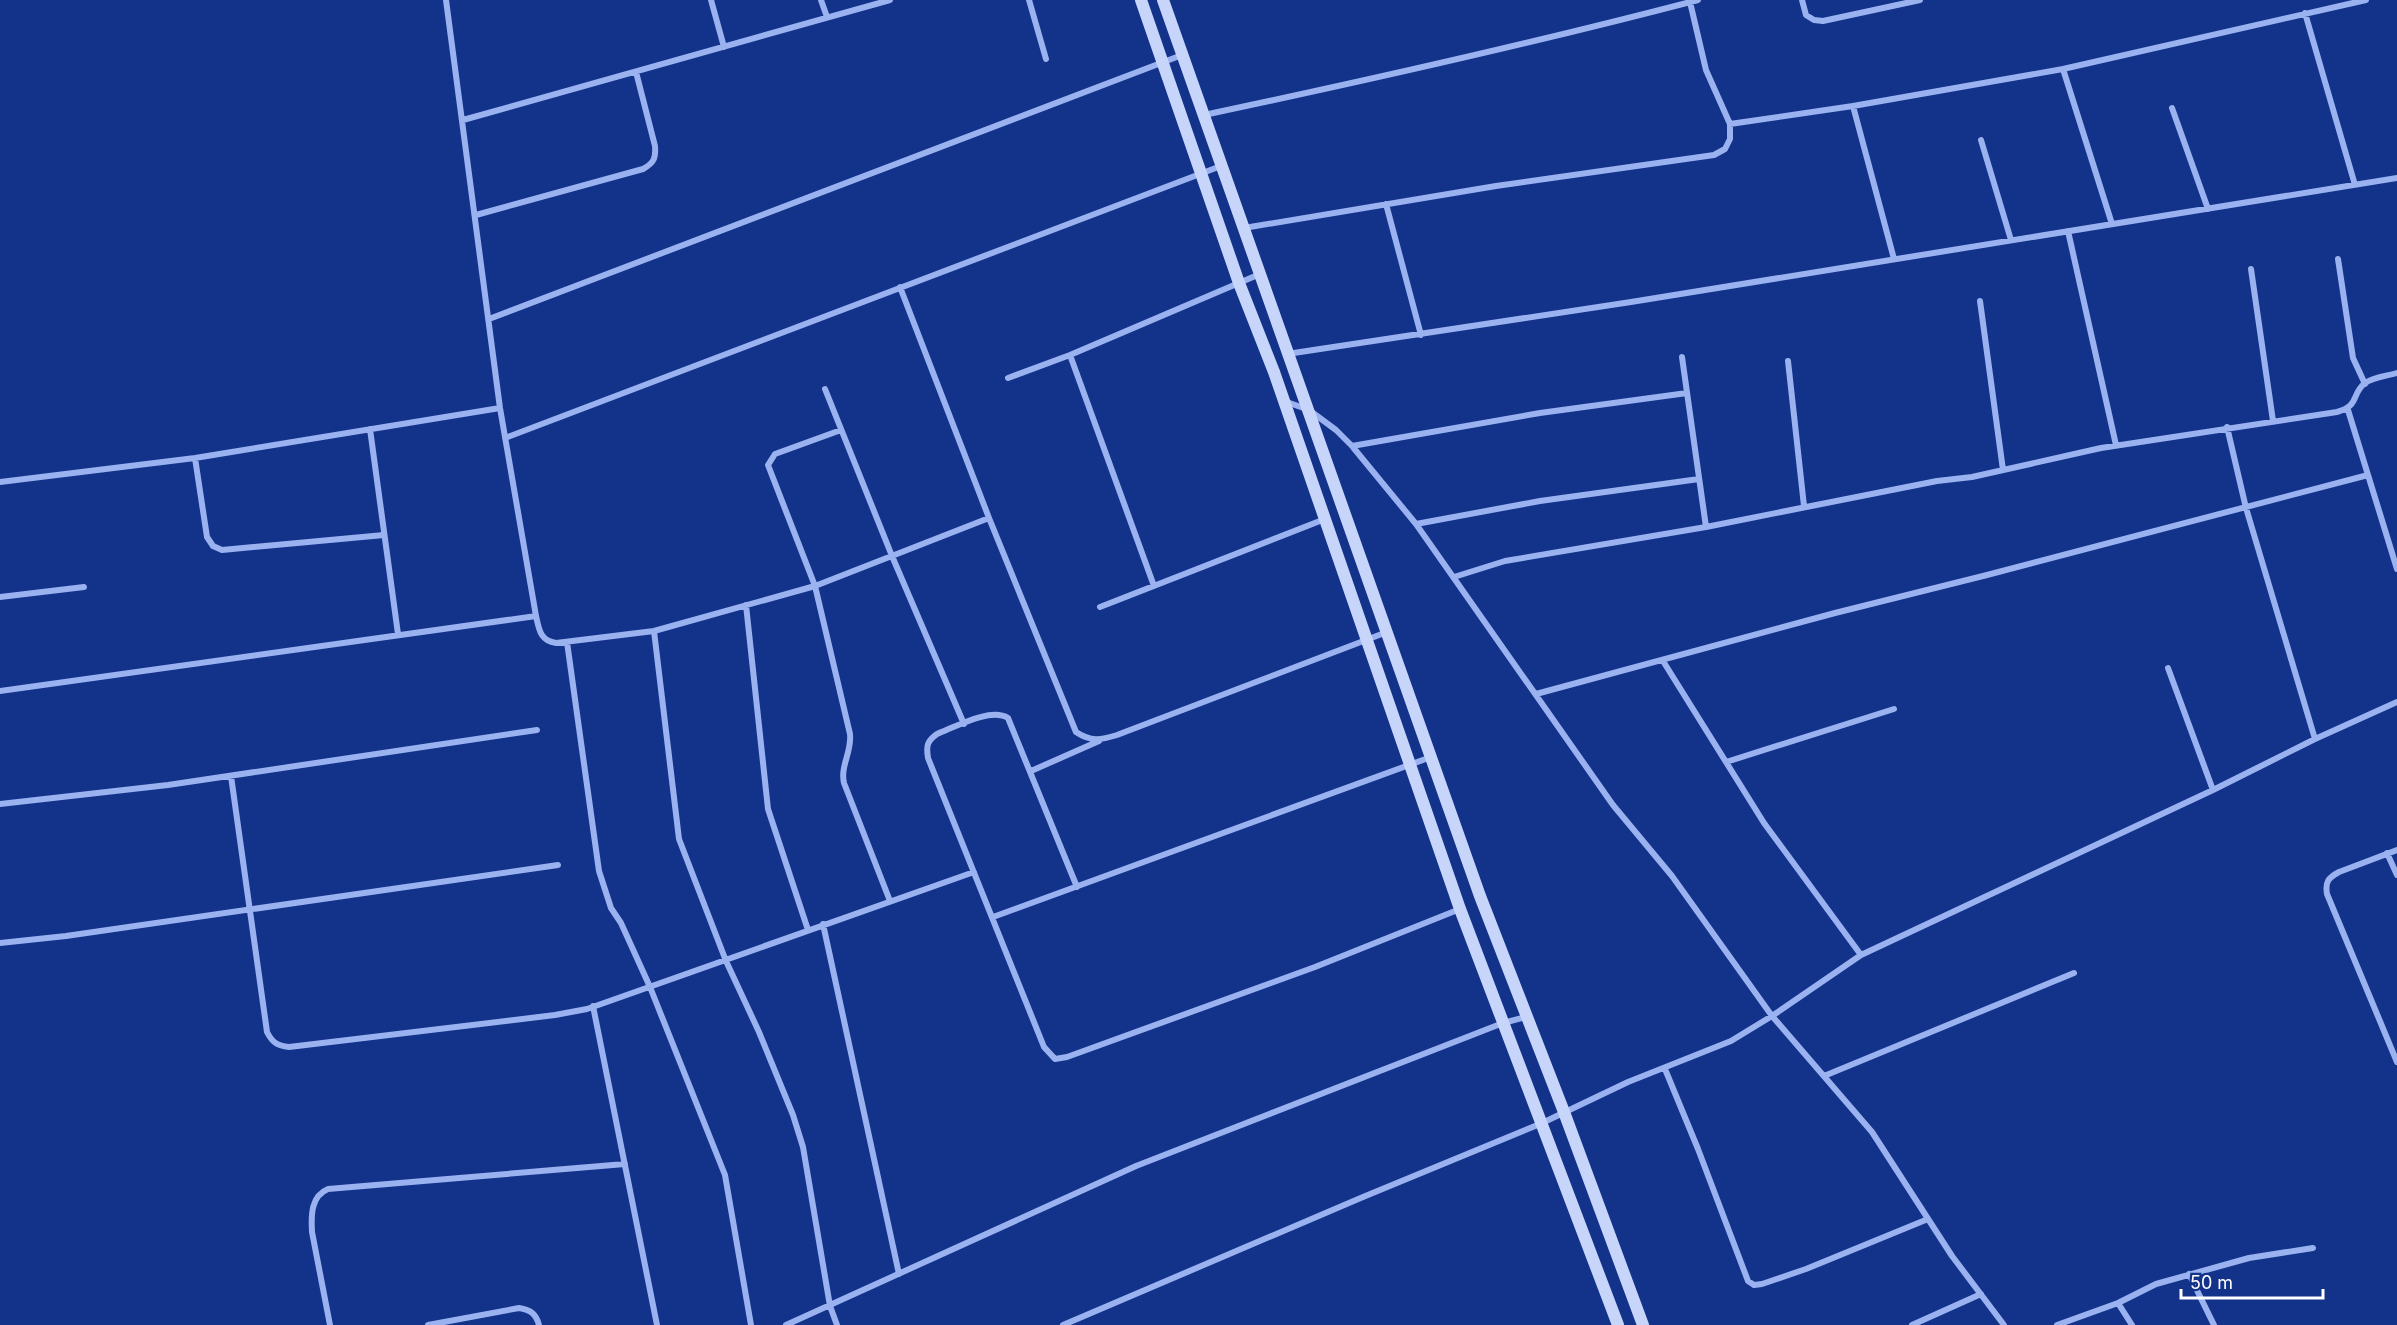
<svg xmlns="http://www.w3.org/2000/svg" width="2397" height="1325" viewBox="0 0 2397 1325" font-family="Inter,sans-serif">
<rect width="100%" height="100%" fill="#13328a"/>
<g fill="none" stroke-linecap="round" stroke-linejoin="round">
<path stroke="#9ab2f0" stroke-width="6" d="M446,0L500,408L536,616C539,629 540,641 556,643L654,631L815,586L989,518
M711,0L724,47
M821,0L827,17
M1029,0L1046,59
M1802,0L1806,15L1814,20L1823,21L1920,0
M2305,13L2355,185
M2063,69L2112,224
M1853,106L1894,259
M2172,108L2208,209
M1204,115C1369,80 1534,43 1698,0
M463,120L890,0
M1730,124L1853,106L2063,69L2366,0
M1981,140L2011,240
M1386,204L1421,335
M476,215L643,169C654,163 656,158 655,146L636,72
M1244,228L1496,186L1714,155L1725,149L1730,139V124L1706,70L1690,2
M2068,231L2116,445
M2338,259L2353,358L2365,384
M2251,269L2273,421
M900,287L989,518L1076,732C1091,742 1101,740 1117,735L1387,632
M1980,301L2003,470
M489,319L1182,55
M1287,354L1631,302L2397,178
M1070,355L1154,586
M1682,357L1706,527
M1788,361L1804,506
M1008,378L1070,355L1260,274
M825,389L892,556L964,724
M1284,401L1309,410L1336,430L1352,446L1416,524L1613,805L1672,876L1772,1016L1872,1132L1952,1256L2004,1325
M2348,410L2397,569
M2227,427L2246,508L2315,739
M370,429L398,634
M841,430L775,454L768,465L815,586L850,734C852,752 840,766 844,783L890,901
M505,438L1221,166
M1352,446L1540,413L1687,393
M195,458L207,537L213,546L222,550L384,535
M0,482L195,458L500,408
M1416,524L1540,501L1699,479
M1454,577L1505,561L1706,527L1937,481L1972,477L2101,448L2337,412C2360,406 2351,394 2365,383C2374,377 2387,376 2397,373
M0,597L84,587
M746,605L768,809L808,930
M1100,607L1325,519
M654,631L679,839L726,961L759,1032L793,1115L803,1147L830,1306L837,1325
M567,642L599,871L611,908L621,923L650,987L725,1175L751,1325
M1663,661L1764,823L1861,955
M2168,668L2213,790
M0,691L536,616
M1536,694L1835,613L1987,575L2368,475
M1726,762L1894,709
M1031,771L1099,741
M231,776L267,1032C272,1042 277,1046 289,1047L555,1015L587,1009L974,872
M0,804L168,785L537,730
M2397,850L2339,872C2328,878 2325,882 2327,894L2397,1062
M2387,853L2397,875
M1077,887L1008,718C991,707 955,727 937,734C927,741 926,746 928,758L1044,1047L1055,1059L1067,1057L1315,967L1460,909
M993,917L1431,757
M823,924L899,1274
M0,943L66,936L558,865
M593,1006L657,1325
M1665,1069L1698,1149L1748,1281L1754,1285L1762,1284L1806,1269L1928,1219
M1824,1076L2074,973
M2189,1274L2214,1325
M2118,1303L2132,1325
M330,1325L312,1232C311,1215 311,1196 328,1189L625,1164
M428,1325L519,1308C531,1310 536,1314 539,1325
M786,1325L1136,1166L1503,1023L1526,1017
M1063,1325L1363,1197L1540,1124L1628,1082L1731,1041L1772,1016L1861,955L2213,790L2315,739L2397,702
M1912,1325L1981,1294
M2057,1325L2118,1303L2156,1284L2249,1258L2313,1248"/>
<path stroke="#c8d5fb" stroke-width="12" d="M1141,0L1239,283L1274,372L1460,909L1618,1325
M1163,0L1480,896L1564,1112L1643,1325"/>
</g>
<path d="M2181 1289v9h142v-9" fill="none" stroke="#ffffff" stroke-width="3"/>
<text x="2190" y="1289" font-size="18" fill="#ffffff" stroke="#13328a" stroke-width="4.5" paint-order="stroke">50 m</text>
</svg>
